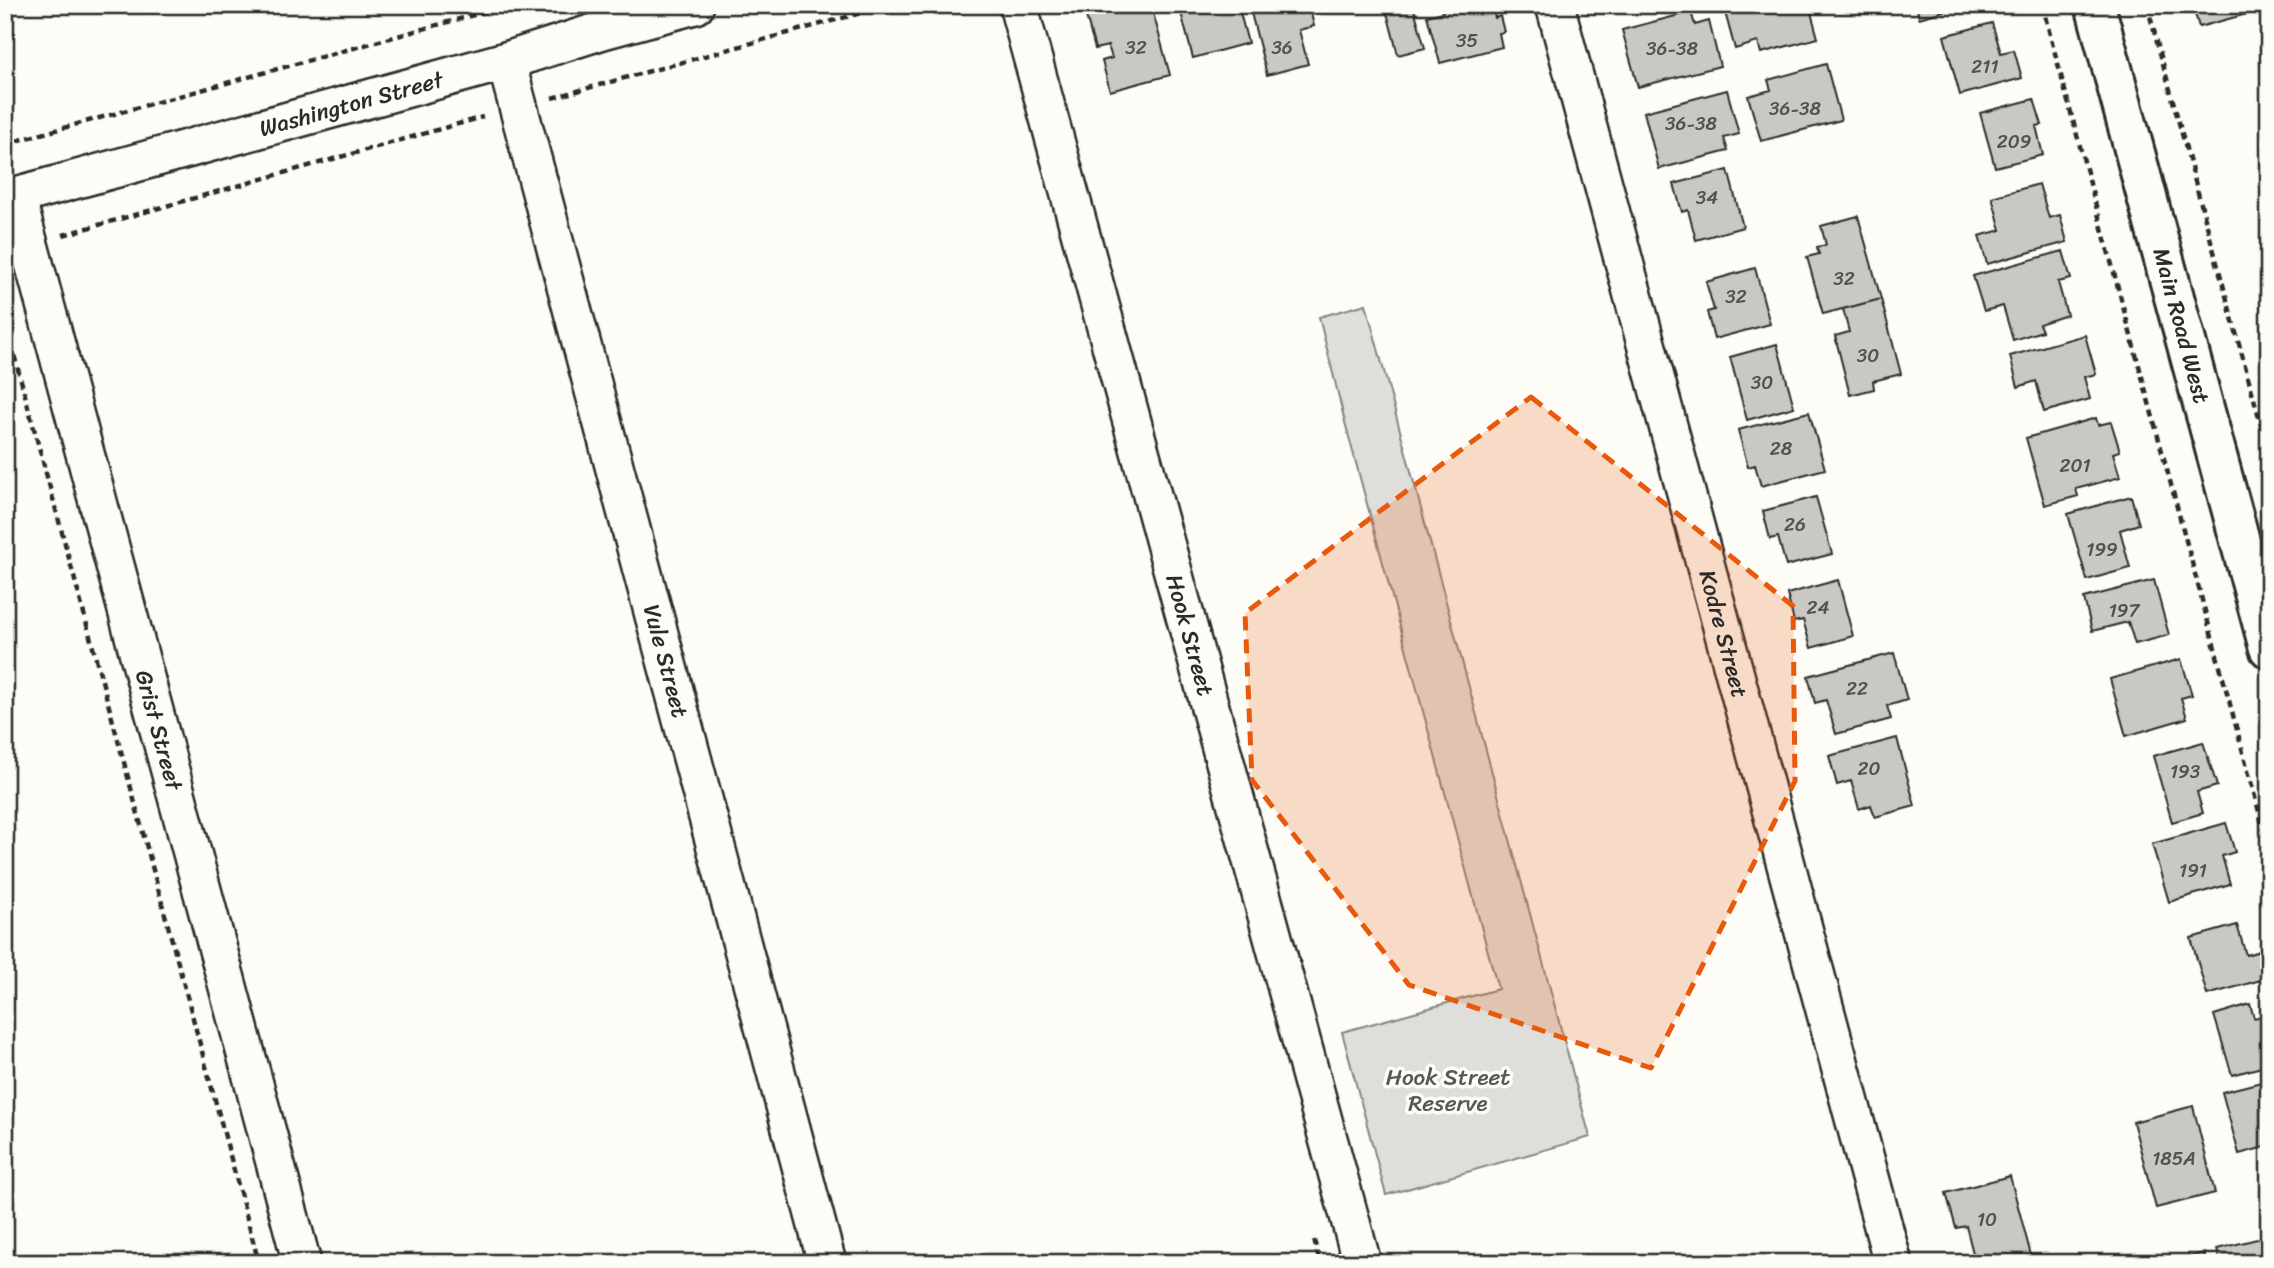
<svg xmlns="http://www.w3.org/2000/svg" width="2274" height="1268" viewBox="0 0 2274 1268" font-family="Sriracha,sans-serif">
<rect width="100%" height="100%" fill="#fdfcf7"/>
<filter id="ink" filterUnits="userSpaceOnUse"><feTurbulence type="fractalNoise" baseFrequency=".0143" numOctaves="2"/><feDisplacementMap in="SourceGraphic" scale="14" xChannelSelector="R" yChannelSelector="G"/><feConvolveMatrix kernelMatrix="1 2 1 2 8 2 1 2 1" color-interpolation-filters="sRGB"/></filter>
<g filter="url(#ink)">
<path fill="#dfdeda" stroke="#858482" stroke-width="2" d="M1366,304L1590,1137L1386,1195L1342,1032L1498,989L1346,426L1319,317Z"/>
<path fill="#c9c8c4" stroke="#2b2b2b" stroke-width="2" d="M1083,5H1151L1170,75L1110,91L1102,61L1112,58L1108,46L1095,49Z
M1179,5H1238L1248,43L1193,58Z
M1249,5H1309L1314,26L1299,30L1308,64L1267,75Z
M1385,5H1413L1425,48L1398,55Z
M1441,5H1491L1495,18L1500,16L1504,32L1499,33L1502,47L1440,63L1427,16L1443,12Z
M1723,5H1809L1818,38L1761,53L1758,42L1735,49Z
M1916,5H1965L1919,18Z
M2189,5H2252L2254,12L2199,27L2193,7L2190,8Z
M1691,12L1695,25L1709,21L1720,66L1638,87L1622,30Z
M1992,23L2001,53L2014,50L2022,78L1960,95L1944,36Z
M1826,64L1841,120L1761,141L1748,96L1771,90L1768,80Z
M1727,90L1739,134L1724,138L1728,151L1659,169L1644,112Z
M2034,99L2042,125L2036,126L2043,155L1995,167L1980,113Z
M1728,170L1743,227L1696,240L1688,210L1682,212L1674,184Z
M2039,184L2049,218L2060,215L2067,242L1987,264L1979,236L2001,230L1992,197Z
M1858,216L1881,299L1823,314L1807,257L1819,254L1817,247L1826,245L1821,226Z
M2063,251L2071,279L2058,282L2067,315L2039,324L2042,331L2013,340L2003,306L1984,311L1973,276Z
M1755,268L1770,324L1714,339L1707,312L1714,310L1706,282Z
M2269,287V315L2262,289Z
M1881,299L1901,374L1873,381L1874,389L1850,395L1835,336L1849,332L1843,309Z
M2085,335L2096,374L2084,377L2090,399L2044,412L2036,381L2018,387L2010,356Z
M1777,344L1794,407L1747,420L1730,357Z
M1809,412L1825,469L1761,486L1755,465L1748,467L1738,430Z
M2096,418L2098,425L2111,422L2120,451L2113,453L2120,477L2076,489L2078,496L2045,505L2026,438Z
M2131,496L2139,524L2120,530L2130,568L2087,580L2068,514Z
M1816,497L1832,554L1786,566L1778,537L1770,539L1763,511Z
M1838,580L1853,636L1811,648L1803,620L1794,622L1787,594Z
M2154,580L2169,635L2135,644L2128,622L2092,631L2084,598Z
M1894,653L1907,700L1887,706L1891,719L1836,734L1826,700L1815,703L1808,676Z
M2181,659L2192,695L2181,698L2187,718L2126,736L2110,679Z
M1897,738L1915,806L1875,817L1871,805L1859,809L1851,781L1837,785L1829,756Z
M2203,742L2217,786L2197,792L2203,813L2172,822L2153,756Z
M2226,823L2235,852L2222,856L2230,884L2169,902L2152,844Z
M2237,925L2246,955L2260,951L2268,978L2207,995L2191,938Z
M2250,1004L2254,1018L2269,1014V1065L2232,1075L2214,1015Z
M2269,1080V1146L2239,1154L2222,1092Z
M2193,1106L2215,1193L2156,1208L2133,1122Z
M2010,1176L2033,1263H1997L1995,1255L1975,1261L1966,1226L1956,1228L1946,1193Z
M2269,1236V1263H2220L2217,1249Z
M2204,1253L2206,1263H2165Z"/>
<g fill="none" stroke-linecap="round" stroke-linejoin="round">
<defs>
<g id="street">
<path id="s1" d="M1018,5L1362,1263"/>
<path id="s2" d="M1555,5L1893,1263"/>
<path id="s3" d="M506,61L827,1263"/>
<path id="s4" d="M16,196L302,1263"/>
<path id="s5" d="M5,199L506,61L603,30L695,5"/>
</g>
<g id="secondary">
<path id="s6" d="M2095,5L2269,648"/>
</g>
</defs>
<use href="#street" stroke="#2b2b2b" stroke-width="42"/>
<use href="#secondary" stroke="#2b2b2b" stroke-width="44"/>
<path stroke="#2b2b2b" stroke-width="4.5" stroke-dasharray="7 5" stroke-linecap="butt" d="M2042,5L2269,849
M2147,5L2269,454
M552,98L890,5
M5,144L510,5
M63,235L483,117
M5,321L259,1263
M1314,1240L1320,1263"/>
<use href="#street" stroke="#fdfcf7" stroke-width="37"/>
<use href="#secondary" stroke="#fdfcf7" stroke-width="38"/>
</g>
</g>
<path fill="#e8590c" fill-opacity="0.2" stroke="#e8590c" stroke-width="5" stroke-dasharray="14 9" stroke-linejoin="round" d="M1531,397L1793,606L1795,781L1651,1068L1409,985L1252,780L1245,613Z"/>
<g text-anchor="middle" stroke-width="7" stroke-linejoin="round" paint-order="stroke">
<g font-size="19" fill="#525251">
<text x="1467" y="47">35</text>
<text x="1136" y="54">32</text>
<text x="1282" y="54">36</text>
<text x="1672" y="55">36-38</text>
<text x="1985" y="73">211</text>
<text x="1795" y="115">36-38</text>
<text x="1691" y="130">36-38</text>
<text x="2014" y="148">209</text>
<text x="1707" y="204">34</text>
<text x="1844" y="285">32</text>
<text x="1736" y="303">32</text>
<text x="1868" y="362">30</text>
<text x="1762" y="389">30</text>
<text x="1781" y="455">28</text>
<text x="2075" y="472">201</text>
<text x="1795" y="531">26</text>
<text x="2102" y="556">199</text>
<text x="1818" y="614">24</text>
<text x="2124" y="617">197</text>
<text x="1857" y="695">22</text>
<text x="1869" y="775">20</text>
<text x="2185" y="778">193</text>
<text x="2193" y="877">191</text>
<text x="2174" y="1165">185A</text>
<text x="1987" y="1226">10</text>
</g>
<g font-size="23" fill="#2b2b2b" stroke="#fdfcf7">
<text dy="8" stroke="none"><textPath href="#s5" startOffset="359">Washington Street</textPath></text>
<text dy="8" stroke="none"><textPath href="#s6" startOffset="332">Main Road West</textPath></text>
<text dy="8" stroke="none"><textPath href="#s1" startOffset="653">Hook Street</textPath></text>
<text dy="8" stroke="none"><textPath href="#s2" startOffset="651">Kodre Street</textPath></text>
<text dy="8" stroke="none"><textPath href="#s3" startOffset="621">Vule Street</textPath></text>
<text dy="8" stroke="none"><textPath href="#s4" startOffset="553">Grist Street</textPath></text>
</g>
<g font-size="23" fill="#585857" stroke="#fdfcf7">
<text x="1448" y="1085">Hook Street<tspan x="1448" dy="26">Reserve</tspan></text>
</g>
</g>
<rect width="2274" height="1268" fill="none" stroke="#fdfcf7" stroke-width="28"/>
<rect x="14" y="14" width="2246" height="1240" fill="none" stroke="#2b2b2b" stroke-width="2.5" filter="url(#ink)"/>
</svg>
